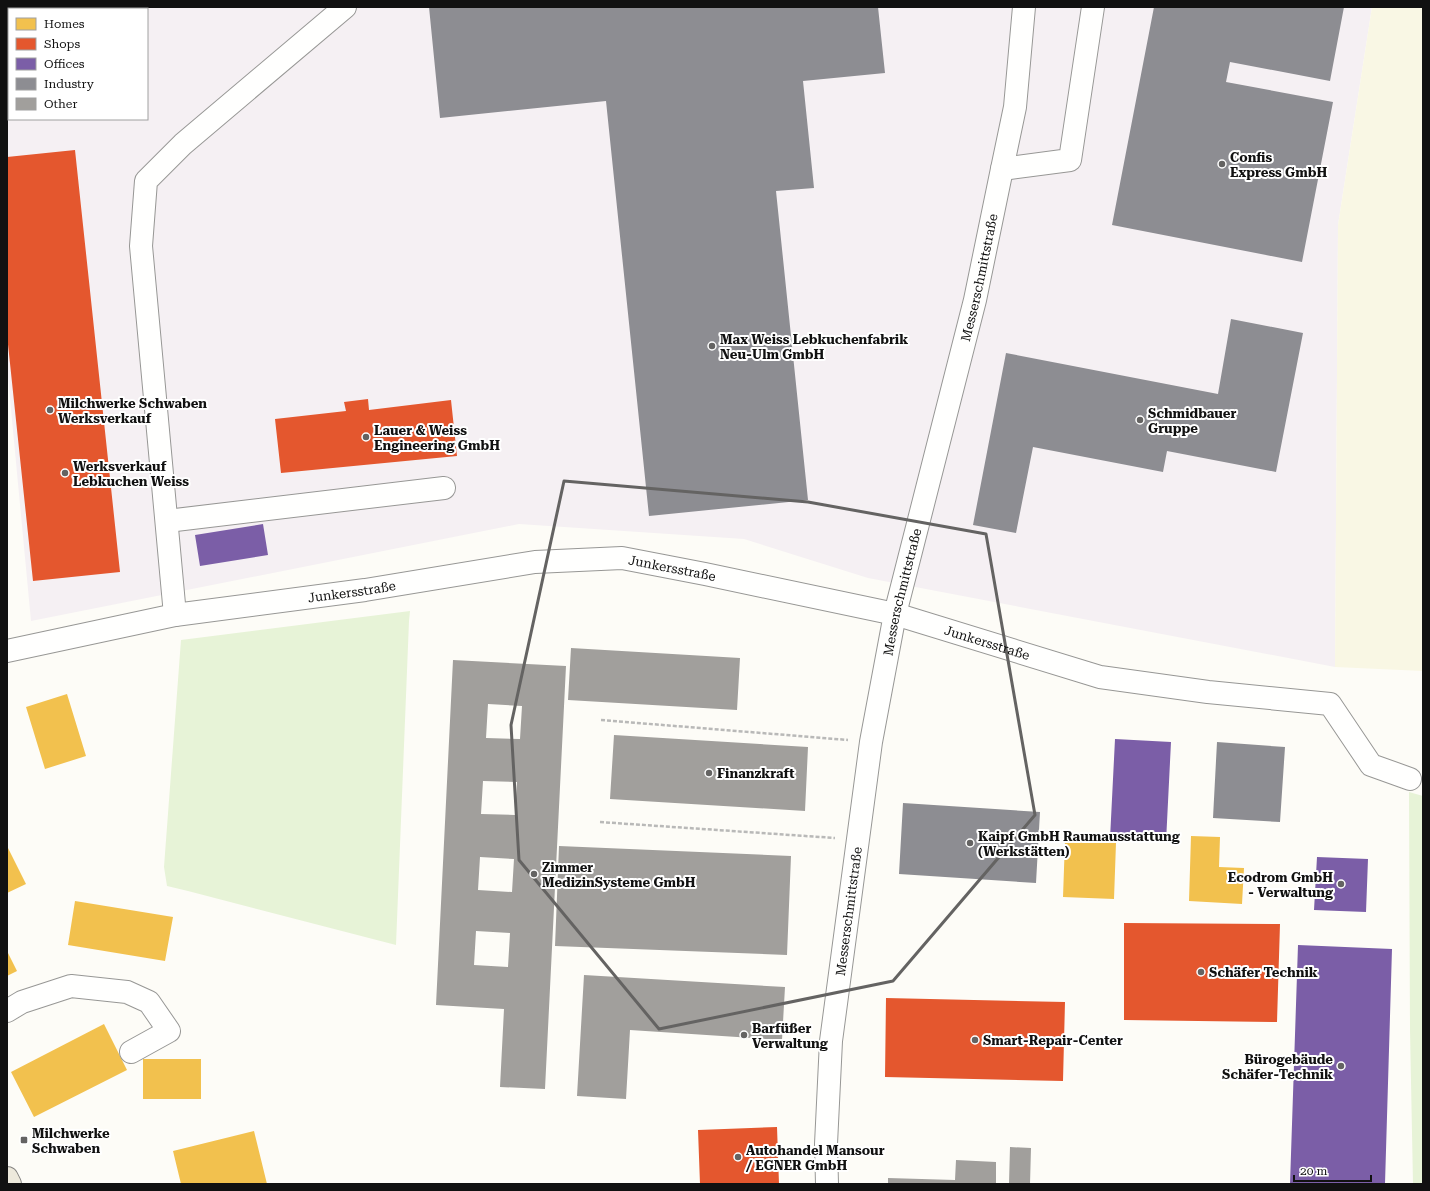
<svg xmlns="http://www.w3.org/2000/svg" width="1430" height="1191" viewBox="0 0 1430 1191" font-family="'Roboto Serif',serif">
<rect width="100%" height="100%" fill="#fdfcf7"/>
<path fill="#f5f0f3" fill-rule="evenodd" d="M7,7H1372L1338,225L1335,667L868,578L744,539L519,524L31,621L7,367ZM9,9H147V119H9Z"/>
<path fill="#f9f7e4" d="M1372,7H1423V671L1335,667L1338,225Z"/>
<path fill="#e7f3d7" d="M410,611L409,621L396,945L188,891L167,886L164,867L181,640Z
M1409,792L1423,796V1184H1413L1410,1030Z"/>
<path fill="#f2c14e" d="M67,694L86,756L45,769L26,707Z
M1191,836L1220,837L1219,867L1244,868L1242,904L1189,901Z
M1065,840L1116,843L1114,899L1063,897Z
M7,846L26,884L7,893Z
M75,901L173,917L165,961L68,945Z
M7,951L17,971L7,976Z
M104,1024L127,1070L34,1117L11,1072Z
M143,1059H201V1099H143Z
M254,1131L267,1184H181L173,1151Z"/>
<path fill="#e4572e" d="M75,150L120,572L33,581L7,335V157Z
M368,399L369,410L451,400L457,456L281,473L275,419L346,411L344,402Z
M1124,923L1280,924L1277,1022L1124,1020Z
M886,998L1065,1002L1063,1081L885,1077Z
M777,1127L779,1184H700L698,1130Z"/>
<path fill="#7b5ea7" d="M263,524L268,555L200,566L195,535Z
M1115,739L1171,742L1166,842L1110,839Z
M1317,857L1368,859L1366,912L1314,910Z
M1298,945L1392,949L1385,1184H1290Z"/>
<path fill="#8d8d92" d="M429,7H878L885,73L803,81L814,188L776,191L808,500L649,516L606,101L440,118Z
M1154,7H1344L1330,81L1230,62L1226,82L1333,102L1302,262L1112,225Z
M1231,319L1303,333L1276,472L1167,451L1163,472L1033,447L1016,533L973,525L1006,353L1218,394Z
M1217,742L1285,747L1280,822L1213,818Z
M903,803L1040,812L1036,883L899,874Z"/>
<path fill="#a19f9c" fill-rule="evenodd" d="M571,648L740,658L737,710L568,700Z
M453,660L566,666L545,1089L500,1087L504,1009L436,1005ZM488,704L522,706L520,739L486,738ZM483,781L517,782L515,815L481,814ZM480,857L514,859L512,892L478,890ZM476,931L510,933L508,967L474,965Z
M614,735L808,747L805,811L610,799Z
M559,846L791,856L787,955L555,946Z
M584,975L785,987L782,1040L630,1030L626,1099L577,1096Z
M1010,1147L1031,1148L1030,1184H1009Z
M956,1160L996,1162V1184H888V1178L955,1180Z"/>
<g fill="none" stroke-linecap="round" stroke-linejoin="round">
<defs>
<g id="minor">
<path d="M1002,169L1070,160L1093,7"/>
<path d="M167,521L444,488"/>
<path d="M175,615L141,246L146,181L183,144L345,7"/>
<path id="s1" d="M7,651L175,615L365,590L535,562L622,558L705,574L895,614L1100,677L1208,692L1330,704L1371,765L1410,779"/>
<path d="M7,1011L22,1002L71,986L127,992L149,1002L169,1031L131,1052"/>
<path id="s2" d="M827,1184L826,1144L831,1041L871,742L895,614L975,300L1002,169L1015,107L1024,7"/>
</g>
<path id="major" d="M7,1178L10,1184"/>
</defs>
<use href="#minor" stroke="#979795" stroke-width="24"/>
<use href="#major" stroke="#858482" stroke-width="24"/>
<path stroke="#b9b9b8" stroke-width="2.5" stroke-dasharray="4 2" stroke-linecap="butt" d="M601,720L848,740
M600,822L835,838"/>
<use href="#minor" stroke="#fffffe" stroke-width="22"/>
<use href="#major" stroke="#ede9dc" stroke-width="22"/>
</g>
<path fill="none" stroke="#646362" stroke-width="3" stroke-linejoin="round" d="M564,481L808,502L986,534L1035,815L893,981L659,1029L519,860L511,725Z"/>
<g fill="#646362" stroke="#fff" stroke-width="1.5">
<circle cx="1222" cy="164" r="4"/>
<circle cx="712" cy="346" r="4"/>
<circle cx="50" cy="410" r="4"/>
<circle cx="1140" cy="420" r="4"/>
<circle cx="366" cy="437" r="4"/>
<circle cx="65" cy="473" r="4"/>
<circle cx="709" cy="773" r="4"/>
<circle cx="970" cy="843" r="4"/>
<circle cx="534" cy="874" r="4"/>
<circle cx="1341" cy="884" r="4"/>
<circle cx="1201" cy="972" r="4"/>
<circle cx="744" cy="1035" r="4"/>
<circle cx="975" cy="1040" r="4"/>
<circle cx="1341" cy="1066" r="4"/>
<rect x="20" y="1136" width="8" height="8" rx="2"/>
<circle cx="738" cy="1157" r="4"/>
</g>
<g text-anchor="middle" stroke-width="4" stroke-linejoin="round" paint-order="stroke">
<g font-size="13" font-weight="bold" fill="#111" stroke="#fff" text-anchor="start">
<text x="1230" y="162">Confis<tspan x="1230" dy="15">Express GmbH</tspan></text>
<text x="720" y="344">Max Weiss Lebkuchenfabrik<tspan x="720" dy="15">Neu-Ulm GmbH</tspan></text>
<text x="58" y="408">Milchwerke Schwaben<tspan x="58" dy="15">Werksverkauf</tspan></text>
<text x="1148" y="418">Schmidbauer<tspan x="1148" dy="15">Gruppe</tspan></text>
<text x="374" y="435">Lauer &amp; Weiss<tspan x="374" dy="15">Engineering GmbH</tspan></text>
<text x="73" y="471">Werksverkauf<tspan x="73" dy="15">Lebkuchen Weiss</tspan></text>
<text x="717" y="778">Finanzkraft</text>
<text x="978" y="841">Kaipf GmbH Raumausstattung<tspan x="978" dy="15">(Werkstätten)</tspan></text>
<text x="542" y="872">Zimmer<tspan x="542" dy="15">MedizinSysteme GmbH</tspan></text>
<text x="1333" y="882" text-anchor="end">Ecodrom GmbH<tspan x="1333" dy="15">- Verwaltung</tspan></text>
<text x="1209" y="977">Schäfer Technik</text>
<text x="752" y="1033">Barfüßer<tspan x="752" dy="15">Verwaltung</tspan></text>
<text x="983" y="1045">Smart-Repair-Center</text>
<text x="1333" y="1064" text-anchor="end">Bürogebäude<tspan x="1333" dy="15">Schäfer-Technik</tspan></text>
<text x="32" y="1138">Milchwerke<tspan x="32" dy="15">Schwaben</tspan></text>
<text x="746" y="1155">Autohandel Mansour<tspan x="746" dy="15">/ EGNER GmbH</tspan></text>
</g>
<g font-size="13" fill="#111" stroke="#fff">
<text dy="5" stroke="none"><textPath href="#s2" startOffset="922">Messerschmittstraße</textPath></text>
<text dy="5" stroke="none"><textPath href="#s1" startOffset="674">Junkersstraße</textPath></text>
<text dy="5" stroke="none"><textPath href="#s1" startOffset="350">Junkersstraße</textPath></text>
<text dy="5" stroke="none"><textPath href="#s2" startOffset="598">Messerschmittstraße</textPath></text>
<text dy="5" stroke="none"><textPath href="#s1" startOffset="998">Junkersstraße</textPath></text>
<text dy="5" stroke="none"><textPath href="#s2" startOffset="274">Messerschmittstraße</textPath></text>
</g>
</g>
<rect width="1430" height="1191" fill="none" stroke="#111111" stroke-width="16"/>
<rect x="8" y="8" width="140" height="112" fill="#ffffff" stroke="#a0a0a0"/>
<rect x="16" y="18" width="20" height="12" fill="#f2c14e" stroke="#a0a0a0"/>
<text x="44" y="28" font-size="12" fill="#111111">Homes</text>
<rect x="16" y="38" width="20" height="12" fill="#e4572e" stroke="#a0a0a0"/>
<text x="44" y="48" font-size="12" fill="#111111">Shops</text>
<rect x="16" y="58" width="20" height="12" fill="#7b5ea7" stroke="#a0a0a0"/>
<text x="44" y="68" font-size="12" fill="#111111">Offices</text>
<rect x="16" y="78" width="20" height="12" fill="#8d8d92" stroke="#a0a0a0"/>
<text x="44" y="88" font-size="12" fill="#111111">Industry</text>
<rect x="16" y="98" width="20" height="12" fill="#a19f9c" stroke="#a0a0a0"/>
<text x="44" y="108" font-size="12" fill="#111111">Other</text>
<path d="M1294 1175v6h77v-6" fill="none" stroke="#111111" stroke-width="2"/>
<text x="1300" y="1175" font-size="12" fill="#111111" stroke="#ffffff" stroke-width="3" paint-order="stroke">20 m</text>
</svg>
